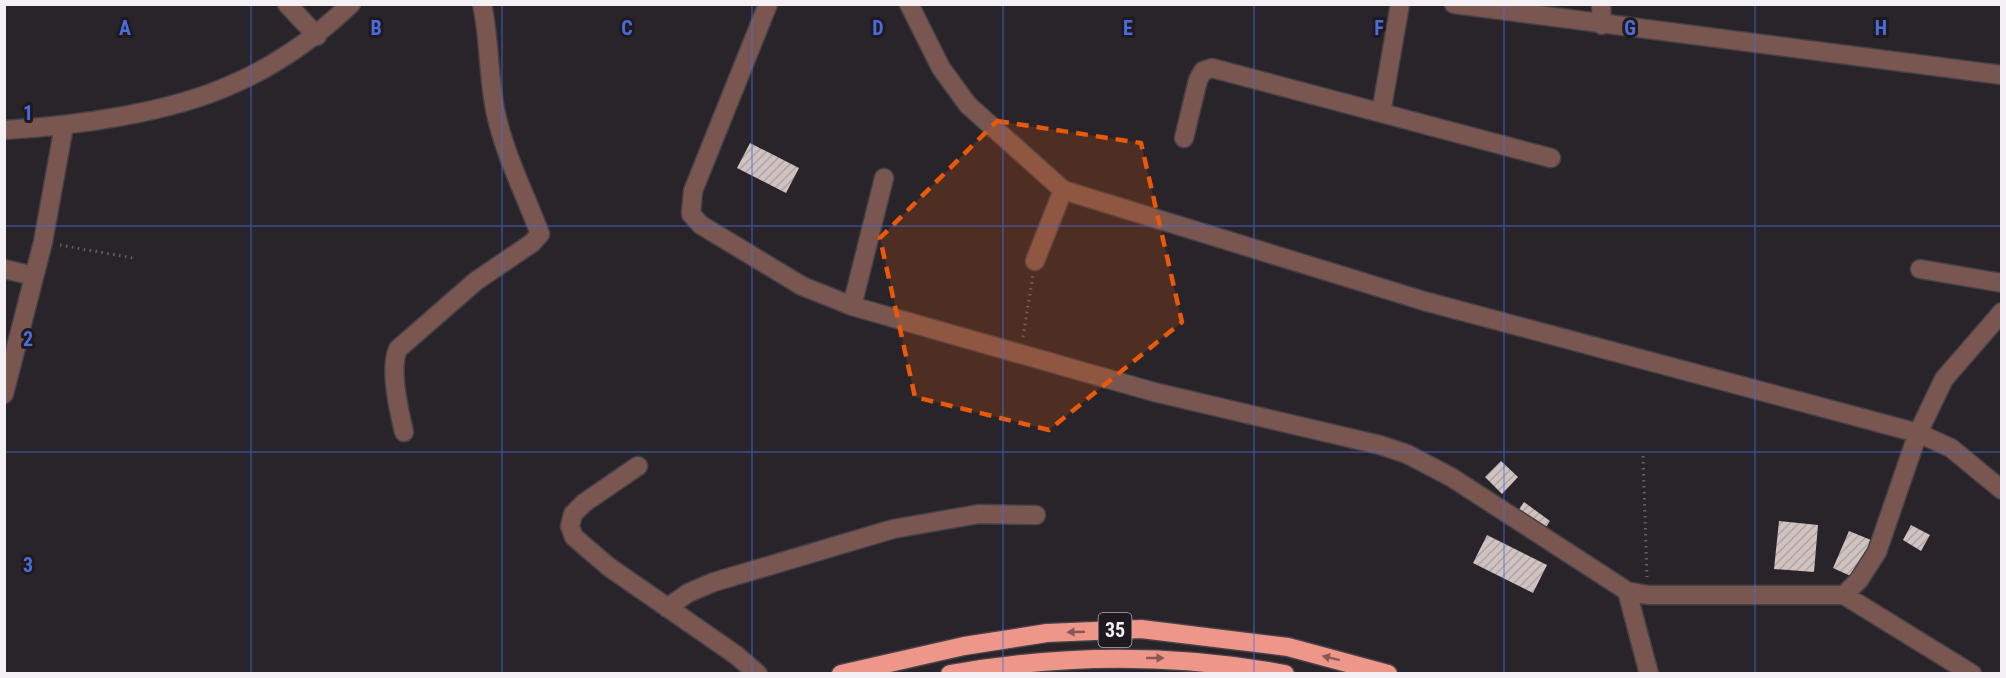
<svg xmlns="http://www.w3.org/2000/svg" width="2006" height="678" viewBox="0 0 2006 678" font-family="'Roboto Condensed',sans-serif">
<defs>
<pattern id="building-hatch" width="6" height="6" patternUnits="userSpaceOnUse" patternTransform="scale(1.5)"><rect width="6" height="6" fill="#cfc2c0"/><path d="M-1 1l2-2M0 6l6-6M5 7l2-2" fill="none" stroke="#aea4a2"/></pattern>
</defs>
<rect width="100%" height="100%" fill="#29242a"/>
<path fill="url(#building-hatch)" d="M750,143L799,168L786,193L737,168Z
M1501,461L1518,477L1502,494L1485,477Z
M1524,502L1550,521L1544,530L1518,511Z
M1779,521L1818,525L1814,572L1774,569Z
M1911,525L1930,535L1921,551L1903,540Z
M1849,531L1871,540L1855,578L1833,568Z
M1487,535L1547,565L1533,593L1473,563Z"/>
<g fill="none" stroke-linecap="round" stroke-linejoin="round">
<defs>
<path id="minor" d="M287,4L317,36
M768,4L693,191L691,214L701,225L802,286L852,306L1154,392L1380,445L1407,454L1451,477L1627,591L1648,595H1844L1972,674
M909,4L941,68L968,105L1063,190L1424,301L1918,433L1951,448L2002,490
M1454,4L2002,75
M1601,4L1602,25
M1381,113L1400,4
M4,130C74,126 170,113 233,84C277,65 316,37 351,4
M1184,138L1198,80L1203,71L1212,68L1551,158
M1035,261L1063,190
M4,269L34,276
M1920,269L2002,283
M852,306L884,178
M4,394L43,242L64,126
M404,432C399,411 389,369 398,349L476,281L532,243L540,234C525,194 505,155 496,114C488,78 490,41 482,4
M638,466L584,503L573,514L570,526L574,537L609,567L736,655L758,674
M1627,591L1649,674
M1844,595L1859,580L1877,552L1918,433L1944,379L2002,312
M667,608L688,593L714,582L893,529L979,514L1036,515"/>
<path id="highway" d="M841,674L964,646L1047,633L1141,629L1288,647L1388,674
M950,674C1062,654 1173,653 1285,674"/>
</defs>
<use href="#minor" stroke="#454146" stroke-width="21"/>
<use href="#highway" stroke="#454146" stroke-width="21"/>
<path stroke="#666167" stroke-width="3" stroke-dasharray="1.5 4.5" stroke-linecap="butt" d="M60,245L133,258
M1023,337L1033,275
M1643,456L1647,577"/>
<use href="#minor" stroke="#7a5651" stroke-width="18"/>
<use href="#highway" stroke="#ef968a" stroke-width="18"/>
</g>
<defs><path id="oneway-solid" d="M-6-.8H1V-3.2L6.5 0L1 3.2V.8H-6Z" transform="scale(1.5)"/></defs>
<g fill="#885855">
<use href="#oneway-solid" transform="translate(1076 632) rotate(178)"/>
<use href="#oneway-solid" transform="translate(1155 658)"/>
<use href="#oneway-solid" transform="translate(1331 658) rotate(-166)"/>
</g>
<path fill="#e8590c" fill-opacity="0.2" stroke="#e8590c" stroke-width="4.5" stroke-dasharray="12 8" stroke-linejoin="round" d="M997,121L1141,143L1182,322L1049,430L915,397L880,238Z"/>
<path fill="none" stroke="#486ede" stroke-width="1.5" stroke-opacity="0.55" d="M251,4V674M502,4V674M752,4V674M1003,4V674M1254,4V674M1504,4V674M1755,4V674M4,226H2002M4,452H2002"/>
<g text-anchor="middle" stroke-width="6" stroke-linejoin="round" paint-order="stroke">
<rect fill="#201a20" stroke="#b4b0b4" stroke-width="1.5" x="1098.5" y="613" width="33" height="34" rx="4.5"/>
<g font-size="20" font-weight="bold" fill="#f4f0f4">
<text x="1115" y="637">35</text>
</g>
</g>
<g font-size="20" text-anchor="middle" font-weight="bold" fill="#486ede" stroke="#201a20" stroke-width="6" stroke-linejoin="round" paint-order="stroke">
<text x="125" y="35">A</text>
<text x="376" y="35">B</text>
<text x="627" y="35">C</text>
<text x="878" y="35">D</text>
<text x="1128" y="35">E</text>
<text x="1379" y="35">F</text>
<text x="1630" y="35">G</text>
<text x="1881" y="35">H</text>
<text x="28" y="120">1</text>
<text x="28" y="346">2</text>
<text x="28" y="572">3</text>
</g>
<rect width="2006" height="678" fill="none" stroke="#f4f0f4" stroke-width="12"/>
</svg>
